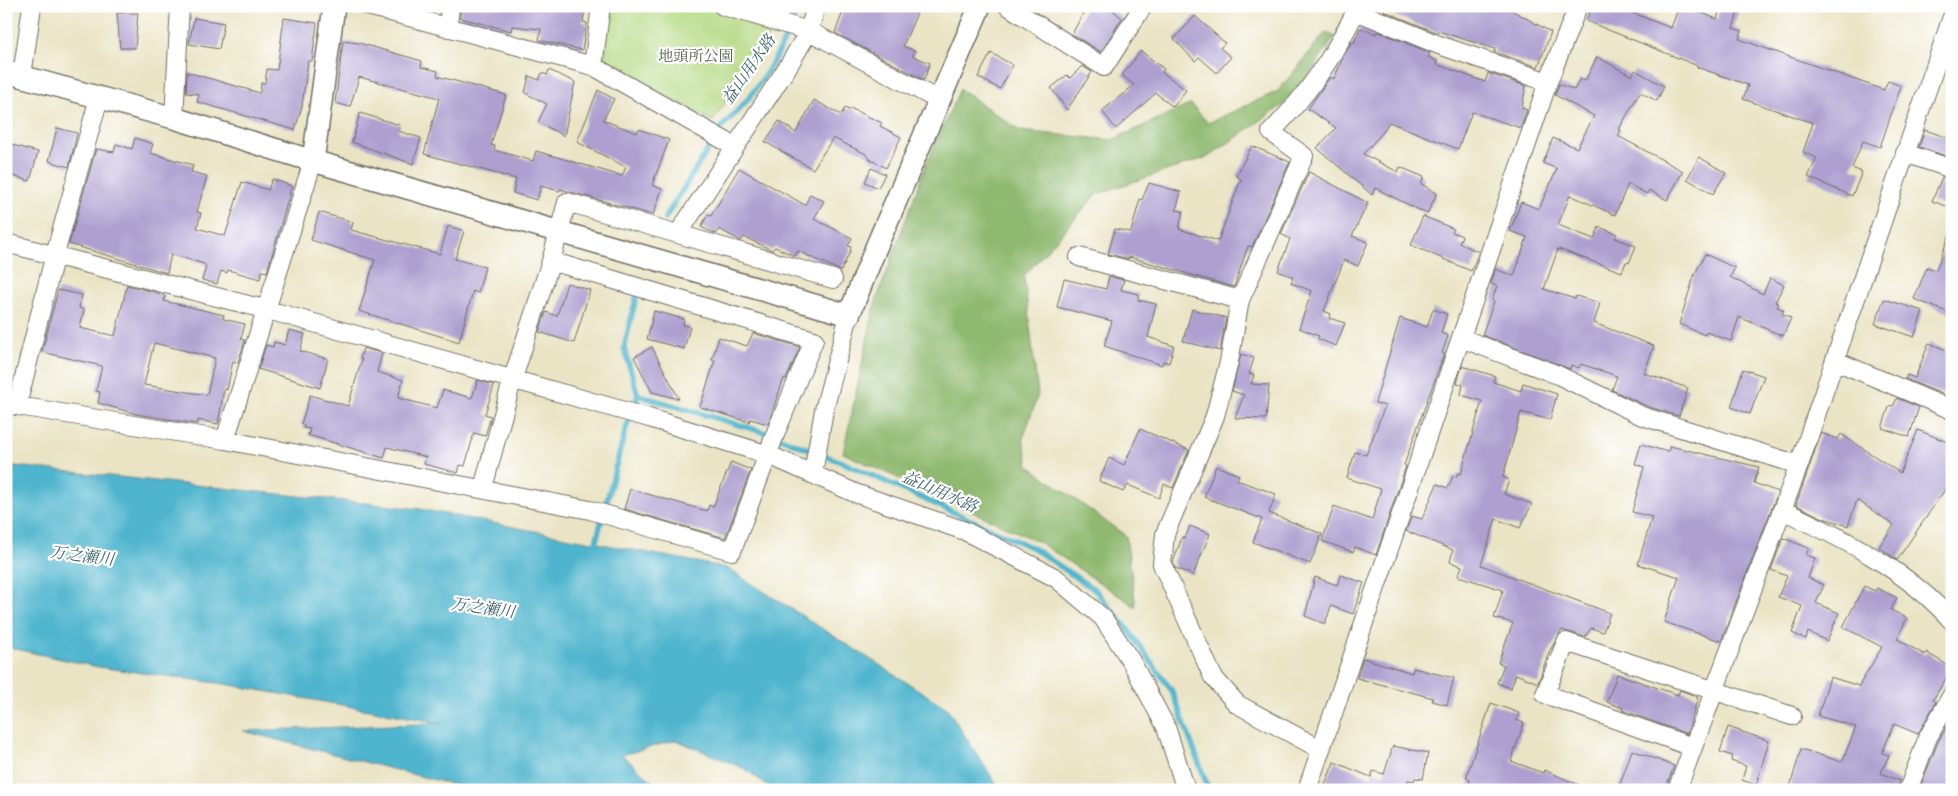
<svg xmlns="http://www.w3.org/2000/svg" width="1958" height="796" viewBox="0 0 1958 796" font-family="'Old Standard TT','Noto Serif JP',serif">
<rect width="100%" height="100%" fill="#fff"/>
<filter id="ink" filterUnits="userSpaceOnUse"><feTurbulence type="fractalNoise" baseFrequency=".02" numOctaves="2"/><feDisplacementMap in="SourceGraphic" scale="10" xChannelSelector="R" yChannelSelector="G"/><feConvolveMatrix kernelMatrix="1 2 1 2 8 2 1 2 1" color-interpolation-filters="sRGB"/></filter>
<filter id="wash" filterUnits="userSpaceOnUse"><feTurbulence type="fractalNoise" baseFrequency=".0096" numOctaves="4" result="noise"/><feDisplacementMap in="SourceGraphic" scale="20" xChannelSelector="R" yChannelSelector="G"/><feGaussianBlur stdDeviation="1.12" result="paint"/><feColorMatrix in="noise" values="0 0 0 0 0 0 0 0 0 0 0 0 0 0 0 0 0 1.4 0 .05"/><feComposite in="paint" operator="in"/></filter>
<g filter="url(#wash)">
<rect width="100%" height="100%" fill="#eae4c4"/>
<path fill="#b4d982" stroke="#708256" d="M609,6H700L774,27L713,121L604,63Z"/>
<path fill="#8fb970" stroke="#5d724e" d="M1326,32L1335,37L1293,98L1208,157L1097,194L1024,276L1038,395L1023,439L1029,466L1126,536L1136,607L1039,542L843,453L875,304L927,162L960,89L1020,131L1112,140L1191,104L1208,123L1278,91Z"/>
<path fill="#50b5ce" stroke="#3e707c" d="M6,465L420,509L727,568L947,708L1000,790H773L745,769L676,740L622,755L662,790H474L243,731L441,723L225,684L98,667L6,647Z"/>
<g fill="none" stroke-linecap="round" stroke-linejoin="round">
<path stroke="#50b5ce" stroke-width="5.5" d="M665,218L709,148C716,128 734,117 747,100C768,74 788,38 798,6
M636,298L624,348L638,395
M638,395L770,434L844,463L1033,548L1095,590L1126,627L1172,691L1209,790
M594,549L625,432L638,395"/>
</g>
<g id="blocks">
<path fill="#ada0d0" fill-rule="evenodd" d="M461,6H585L583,22L587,23L582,50L539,40L541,29L512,26L511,31L460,18Z
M855,6H920L903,46L915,51L913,56L930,63L924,80L835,33L844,9L853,13Z
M1087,6H1108L1122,18L1101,52L1072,34Z
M1385,6H1504L1551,32L1538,67L1494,52L1495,49L1438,31V33L1384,11Z
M1592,6H1615L1671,28L1679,6H1685L1717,19L1721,6H1740L1733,28L1742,31L1739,39L1884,90L1888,81L1901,86L1880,147L1863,141L1852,168L1862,172L1852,196L1808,177L1817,158L1803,152L1813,123L1743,99L1748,85L1697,67L1698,66L1586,21Z
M117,13H138L135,48H120Z
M1195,16L1225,43L1220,48L1231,57L1217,73L1199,57L1195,61L1174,39Z
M194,18L224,23L219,49L189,44Z
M284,18L317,23L312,61H308L302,106L295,130L197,102L199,94L186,93L187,72L260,93L261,83H265L267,69L277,70Z
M1360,28L1376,34L1377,31L1430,53L1428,57L1437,61L1436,64L1485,82L1488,73L1526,86L1522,108L1527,110L1521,128L1472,112L1458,149L1389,122L1383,132L1363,154L1398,172L1400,167L1424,177L1421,184L1437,193L1427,214L1375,188L1372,195L1317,148L1336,128L1308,109L1330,77L1334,79L1344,55L1352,42L1354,43Z
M343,41L359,43L422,61L421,67L438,71L437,76L506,95L491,145L495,146L494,150L533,161L536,151L622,176L626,167L577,142L598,90L614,99L603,120L637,133L639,129L669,140L652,185L662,189L653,215L560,189L559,191L541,186L537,200L513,193L516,179L424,154L439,98L359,77L350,107L335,103Z
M1141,51L1164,69L1162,72L1186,90L1173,107L1156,93L1116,129L1102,111L1134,85L1122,75Z
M991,53L1013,65L1000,89L978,77Z
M1597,57L1632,76L1635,70L1664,86L1657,101L1640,92L1619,129L1621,130L1618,136L1683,171L1667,200L1649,190L1647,194L1628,184L1615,215L1570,195L1558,225L1594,239L1599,227L1617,234L1615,238L1636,246L1629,263L1626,262L1622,272L1558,249L1544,289L1575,299L1576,296L1600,303L1594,323L1654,346L1644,373L1688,388L1679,416L1649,407L1612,390L1617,376L1581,364L1579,368L1571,365L1570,369L1482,335L1494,301L1492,300L1497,286L1491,284L1495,269L1514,276L1527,237L1510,231L1521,202L1539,209L1557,169L1543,163L1553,138L1577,148L1594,116L1555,95L1559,84L1574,90L1580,79L1585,81Z
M1082,66L1092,72L1067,110L1051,88L1067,75L1070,78Z
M549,70L575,82L564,136L538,122L547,104L525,93L529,76L539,80L542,73L547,75Z
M814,100L841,115L845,108L849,110L850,108L882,123L880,126L901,137L886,168L871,160L866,154L833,138L813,169L765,142L779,121L796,133Z
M360,113L400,125L398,131L421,138L413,164L352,142Z
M57,128L77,133L69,167L49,161Z
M1925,130L1952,139V158L1919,147Z
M135,138L153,144L150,153L193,165L191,172L207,176L197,212L201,213L197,228L225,236L242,182L268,190L272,179L292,186L267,272L262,271L260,279L228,270L227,273L221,271L217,284L202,280L206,267L204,264L171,254L167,273L69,244L96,149L114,152L116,144L132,149Z
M6,143L38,152L30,181L6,174Z
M1252,146L1290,162L1252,247L1248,246L1234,287L1129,257V259L1108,254L1115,229L1131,232L1140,199L1142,200L1149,183L1181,192L1176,210L1183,211L1179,229L1218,241L1241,179L1236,176Z
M1699,157L1726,173L1713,194L1687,179Z
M739,168L805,205L810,194L824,201L814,219L852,238L848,246L851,247L850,252L841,271L798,251L795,256L775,247L772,250L744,237L741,241L719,229L716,234L701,227L708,214L711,216Z
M871,168L885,174L878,188L865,182Z
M1309,172L1368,203L1352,236L1368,242L1358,266L1344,260L1324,311L1331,314L1329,318L1345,323L1336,346L1318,339L1319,336L1299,328L1312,291L1291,283L1293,277L1278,271L1290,239L1281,234Z
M1942,177L1952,179V208L1932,201Z
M319,212L353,222L351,230L440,254L448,226L464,231L455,259L485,267L478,293L473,291L459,342L359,311L375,260L311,240Z
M1423,216L1454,229L1452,232L1462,236L1459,243L1479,252L1471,271L1411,245Z
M1950,233H1952V314L1914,299L1927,267L1936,270Z
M1705,254L1735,268L1730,277L1763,294L1770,278L1784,285L1775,302L1779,304L1777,307L1784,310L1782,314L1791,318L1783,336L1739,317L1731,341L1706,332L1705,335L1679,324L1694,276Z
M1109,276L1124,280L1121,290L1139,294L1138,300L1156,304L1148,337L1174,346L1169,363L1163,361L1162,365L1104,346L1112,321L1057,307L1064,279L1106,289Z
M567,283L590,290L574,343L539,332L546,312L557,316Z
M127,285L162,294L165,296L164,301L224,315L223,319L245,324L241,339L245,340L238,363L233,361L227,390L224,389L218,424L198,420V424L136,414L98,403L100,392L96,391L102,366L42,352L58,290L82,295L79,308L84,310L80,328L115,336ZM154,343L215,358L207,395L144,385Z
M1884,299L1923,311L1914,337L1875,324Z
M1192,309L1226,318L1220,351L1183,341Z
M1433,309L1447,314L1441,333L1448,336L1442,353L1444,354L1404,465L1406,466L1376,555L1355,547L1353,552L1322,541L1334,506L1372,520L1381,489L1347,478L1355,452L1366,455L1385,406L1375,403L1400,318L1427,327Z
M654,311L684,319L683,325L690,327L684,349L647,339Z
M289,330L305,334L300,351L328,359L320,388L258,369L266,345L273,347L274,342L285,345Z
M753,333L800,347L786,379L784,378L768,424L750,419L749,422L700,407L715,360H712L719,337L747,346Z
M1929,343L1952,352V398L1905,379L1907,375L1915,378Z
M652,347L679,399L652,392L634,357Z
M363,348L382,353L377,372L403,380L398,398L437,408L443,390L472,398L478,380L494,385L485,414L491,416L485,436L474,433L465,466L460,465L458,473L424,464L426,457L387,447L384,458L308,435L310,429L303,428L304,425L301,424L310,395L348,406L362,359H360Z
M1241,354L1254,358L1249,374L1254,375L1251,384L1269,385L1266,419L1235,418L1244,395L1232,391Z
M1462,366L1495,376L1493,382L1521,391L1523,383L1557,394L1550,420L1521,412L1503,477L1509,480L1504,494L1532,504L1520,528L1496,519L1481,565L1610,613L1603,632L1591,628L1585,637L1562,630L1549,652L1538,683L1516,674L1511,688L1497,683L1504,665L1498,663L1513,623L1494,618L1503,590L1458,576L1462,566L1450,562L1453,550L1406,531L1412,516L1422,519L1437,484L1448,488L1453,476L1456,477L1458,473L1461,474L1482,401L1461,395L1463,385L1457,383Z
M1743,369L1764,376L1750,414L1731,407Z
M1897,398L1919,407L1909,437L1882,428L1889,407L1894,405Z
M1140,429L1189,450L1173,488L1164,484L1159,498L1128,485L1123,492L1099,481L1109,458L1124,465Z
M1918,430L1952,444V491L1946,488L1897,560L1879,547L1894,525L1857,500L1848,526L1823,518L1796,505L1821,433L1838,439L1841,434L1900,473Z
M1641,444L1668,452L1670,446L1759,467L1754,483L1778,492L1721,641L1664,622L1679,577L1638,564L1652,517L1632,512L1644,467L1635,464Z
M731,462L751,470L725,538L624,509L630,489L707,511L709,505L713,507Z
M1216,466L1239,475L1237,480L1276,494L1269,513L1322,534L1310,564L1253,542L1262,519L1204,497Z
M1190,526L1210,534L1193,575L1175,568L1173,562L1182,537L1185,538Z
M1783,538L1809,548L1806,555L1815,558L1808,578L1824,585L1816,603L1839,613L1827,641L1808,632L1806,639L1792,633L1802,606L1778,597L1787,576L1771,570Z
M1341,575L1364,583L1353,614L1331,606L1325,624L1305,616L1315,577L1337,585Z
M1864,586L1875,591L1877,588L1897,598L1891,610L1907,618L1897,639L1925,655L1926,652L1952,668L1933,700L1936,702L1918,734L1894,724L1882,753L1889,755L1881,773L1900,781L1898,790H1789L1801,749L1842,762L1856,727L1818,716L1830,677L1859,686L1882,647L1843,627Z
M1363,658L1412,673L1413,668L1454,678L1447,705L1432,701L1433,698L1357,678Z
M1617,674L1678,695L1680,690L1698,697L1687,734L1622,710L1623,708L1607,702Z
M1491,703L1519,713L1516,720L1524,723L1511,761L1543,773L1544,770L1591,790H1468L1470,780L1466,778Z
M1952,717V790H1919L1938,742Z
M1728,727L1769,741L1756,785L1742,780L1746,766L1731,761L1733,756L1720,752Z
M1393,746L1428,753L1423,779L1415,778L1414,781L1408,780L1406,787L1393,784L1402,790H1323L1334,762L1371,777L1373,771L1384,774Z
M1632,750L1674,766L1665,790H1618Z"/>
</g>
</g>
<g filter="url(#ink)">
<use href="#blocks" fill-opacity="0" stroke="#6e6c61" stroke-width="1"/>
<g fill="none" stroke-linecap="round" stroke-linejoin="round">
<defs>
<path id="minor" d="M368,6L593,66L734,146
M723,6L809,31L940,101
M1008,6L1104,67L1143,6
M448,28L450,6
M593,66L601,6
M22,76L32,6
M174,118L180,6
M1905,153L1952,169
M678,234L833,279
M6,243L268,310L649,418L769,455L855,493L965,531L1056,578L1103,618L1131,661L1166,727L1186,790
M1079,257L1240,300
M1461,338L1558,375L1642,416L1799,465
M1836,361L1952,410
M6,404L225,440L590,510L732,551L776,432L814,340L551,261L567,202L678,234L787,68L809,31L816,6
M17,406L55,254L99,98
M225,440L313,161
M813,473L824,410L849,315
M483,488L512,381L551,261
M1782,510C1843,538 1907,570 1952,621
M1692,747L1545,694L1566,642L1792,716
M1320,749L1237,704L1213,677L1162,564L1165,534L1215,416L1229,362L1240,300L1304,156L1271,132C1308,94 1332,59 1356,11L1439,45L1548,82
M1307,790L1548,82L1578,6
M1677,790L1799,465L1952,17
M1908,790L1928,737L1952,695"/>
<path id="tertiary" d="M6,72L174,118L313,161L849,315L877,245L980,6
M313,161L334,6"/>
</defs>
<use href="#minor" stroke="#6e6c61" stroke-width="20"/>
<use href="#tertiary" stroke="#6e6c61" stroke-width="24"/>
<use href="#minor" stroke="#fff" stroke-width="18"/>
<use href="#tertiary" stroke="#fff" stroke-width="21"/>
</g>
</g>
<g text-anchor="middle" stroke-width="4.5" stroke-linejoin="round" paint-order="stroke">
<g font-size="15" fill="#545f45" stroke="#fff">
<text x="696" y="61">地頭所公園</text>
</g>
<g font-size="16" font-style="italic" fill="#3a626c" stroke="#fff">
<text transform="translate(748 69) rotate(-55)" y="6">益山用水路</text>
<text transform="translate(940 491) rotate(24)" y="6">益山用水路</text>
<text transform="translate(82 555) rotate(7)" y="6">万之瀬川</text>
<text transform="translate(483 607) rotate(8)" y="6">万之瀬川</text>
</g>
</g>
<rect width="1958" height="796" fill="none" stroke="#fff" stroke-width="25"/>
</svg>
